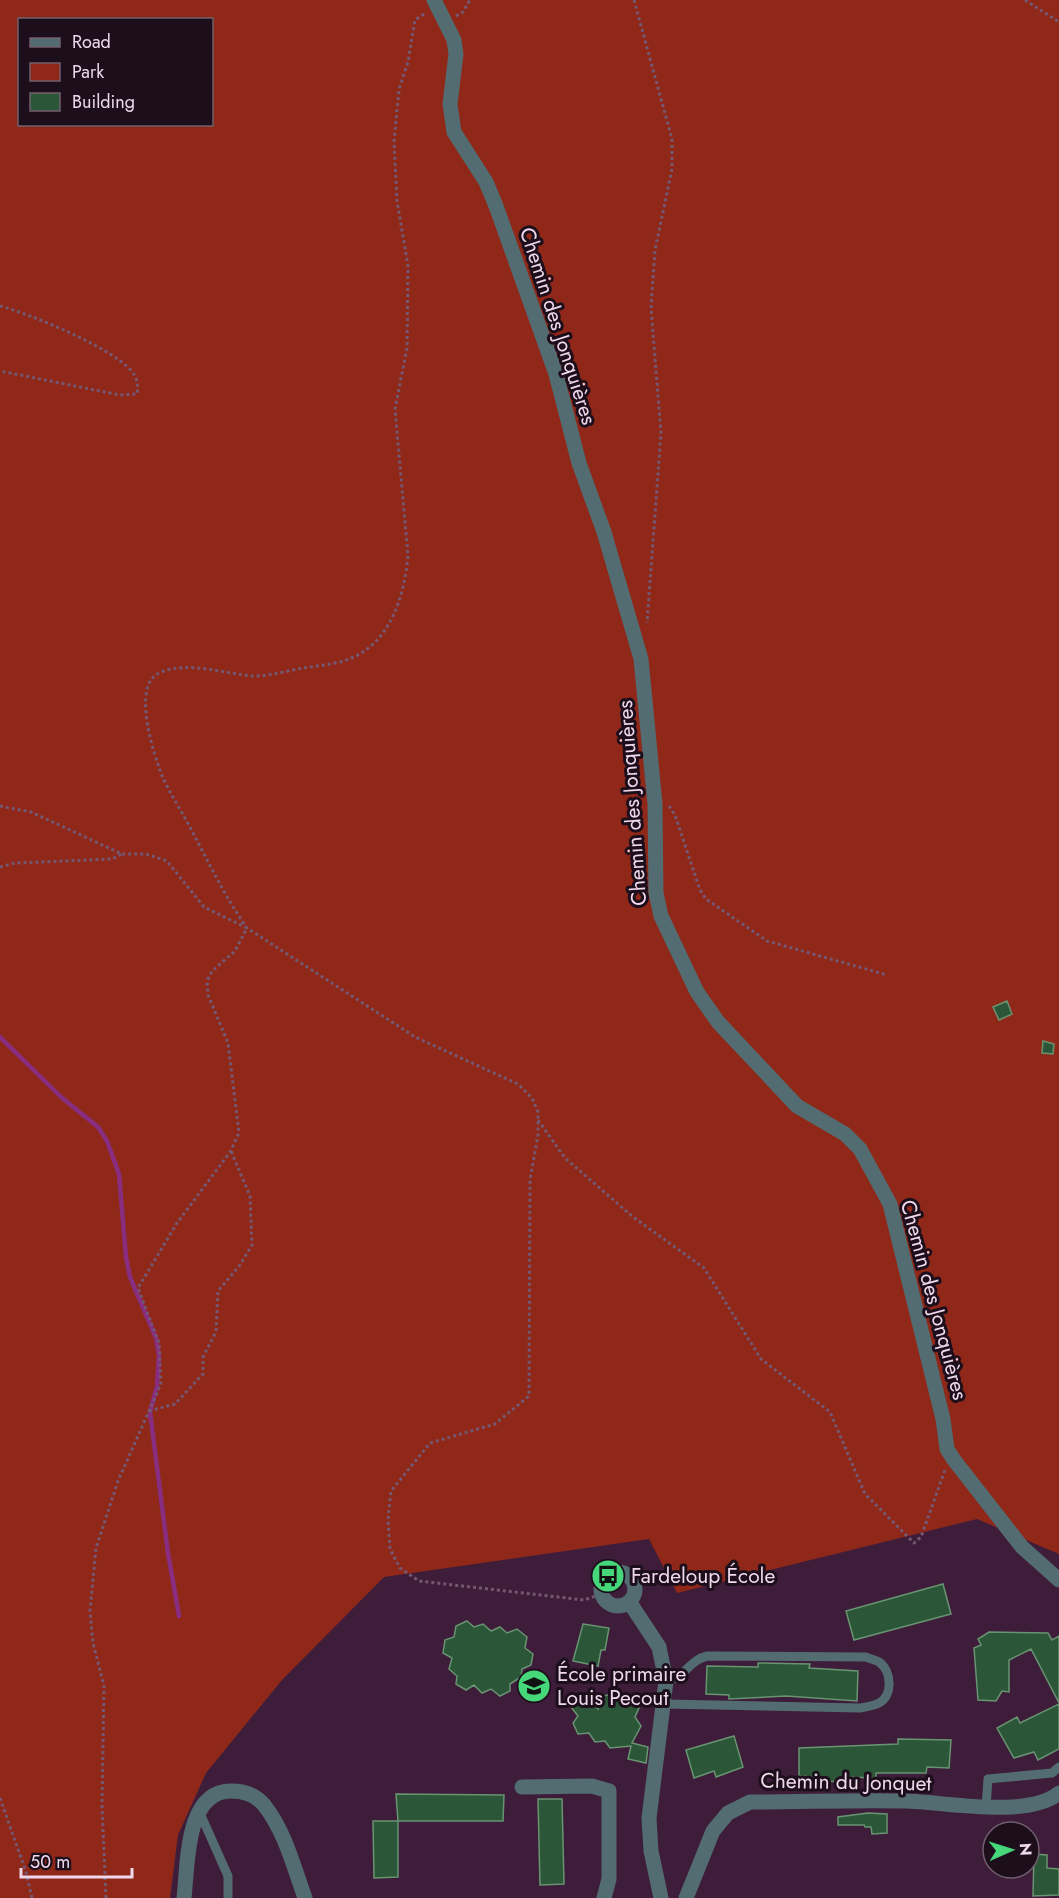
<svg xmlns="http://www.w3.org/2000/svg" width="1059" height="1898" viewBox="0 0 1059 1898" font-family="Jost,sans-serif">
<rect width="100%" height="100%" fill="#3e1d3b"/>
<path fill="#8f2819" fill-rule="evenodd" d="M0,0H1059V1554L977,1519L677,1593L649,1539L384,1577L282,1680L206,1773L178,1835L170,1898H0ZM20,20H212V124H20Z"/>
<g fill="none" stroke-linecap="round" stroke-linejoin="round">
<path stroke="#892d81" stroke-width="4.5" d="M0,1037L61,1097L98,1127L107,1141L119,1174L126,1257L130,1277L156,1338L159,1356L157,1386L150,1412L168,1553L179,1616"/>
</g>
<path fill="#2c5638" stroke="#689472" stroke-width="1.5" d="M1007,1001L1012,1014L999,1020L993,1007Z
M1043,1041L1054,1044L1053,1054L1042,1053Z
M943,1584L951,1614L854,1640L846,1611Z
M467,1621L474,1627L483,1624L491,1631L500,1627L507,1633L517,1629L527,1637L525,1648L533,1654L531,1665L522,1669L521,1677L510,1684V1691L500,1696L491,1689L482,1693L474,1685L466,1690L456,1684L457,1676L449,1669L452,1658L443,1653L445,1640L454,1637L456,1626Z
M583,1624L609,1628L605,1650H601L598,1666L573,1661Z
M989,1632L1048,1633L1052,1640L1059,1636V1703L1031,1649L1009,1660V1692L1002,1691L996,1701L978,1700L974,1648L981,1645L978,1639Z
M758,1663L810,1664L809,1668L858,1671L857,1701L786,1696L729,1699V1695L706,1694L707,1666L758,1667Z
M617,1693L622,1700L631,1698L639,1708L635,1717L641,1726L632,1743L648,1747L646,1763L628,1759L631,1746L610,1748L605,1741L595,1742L589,1733L578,1734L573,1723L578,1716L571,1707L575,1699L588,1696L598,1709L604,1696Z
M1059,1704V1749L1038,1760L1034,1752L1014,1758L997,1728L1017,1717L1020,1723Z
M734,1736L743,1767L716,1777L714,1771L694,1778L686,1750Z
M898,1739L951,1740L949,1768L927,1767L926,1773H876V1778L848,1777L847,1782L820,1781V1777L799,1776V1748L898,1744Z
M396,1794L504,1795L503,1821H398Z
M538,1799H562L564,1884L540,1885Z
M868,1813L887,1814V1833L872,1834L871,1827H865L864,1825H838V1817Z
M373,1821H398V1877L374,1878Z
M1034,1854L1047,1855V1868L1059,1869V1895L1033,1896Z"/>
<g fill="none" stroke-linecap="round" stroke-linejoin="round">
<path stroke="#755771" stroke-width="3" stroke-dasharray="3 3" stroke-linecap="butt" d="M634,0L672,139V169L655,250L651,308L661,433L647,623
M1025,0L1059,22
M424,14L415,20L408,62L399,89L394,142L397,201L408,266L407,348L395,409L408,556C404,598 389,648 343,661C330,665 316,666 303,668C287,671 269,676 254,676C225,674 187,660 159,673C131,686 154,756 163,778C171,795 182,812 191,829C209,863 225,897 247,928L415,1037L518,1084L532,1098L538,1112V1135L530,1180L529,1396L495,1424L430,1443L391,1491L388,1520L390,1549L400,1568L419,1581L584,1600L602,1594
M456,16L463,12L470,0
M0,306C28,313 122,351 135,376C138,382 138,388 137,394L120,395L0,371
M0,806L31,812L122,854H146L167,861L204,907L247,928L235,951L212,971L207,981L208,995L228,1043L239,1133L230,1152L177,1223L138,1288L159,1343L161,1384L118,1481L96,1548L90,1611L93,1643L104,1686L102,1806L106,1898
M669,806L675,815L700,890L706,899L767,941L887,975
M0,867L15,863L112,859L122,854
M538,1120L565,1158L633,1217L704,1268L761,1359L830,1412L865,1494L914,1543L921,1537L945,1470
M149,1411L175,1404L203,1374V1357L216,1332L218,1291L240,1265L252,1245L250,1196L231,1151
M0,1798L26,1872L32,1898"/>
<path stroke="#536c71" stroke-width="9" d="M665,1704L860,1708C866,1707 874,1706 879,1703C893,1696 892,1671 879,1662C876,1660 870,1659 866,1657L707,1656C689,1660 684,1679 666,1681
M986,1807L988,1779L1052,1773L1059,1767
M199,1811L228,1876V1898"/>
<path stroke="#536c71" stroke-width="15" d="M434,0L454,40L456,54L450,104L454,132L486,182L496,206L556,374L579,463L604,532L641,659L655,804L656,893L661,916L697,992L718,1022L797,1106L845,1134L860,1149L890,1204L943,1419L947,1449L954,1460L1022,1547L1059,1580
M601 1589a17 17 0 1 1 34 0a17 17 0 1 1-34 0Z
M630,1603L659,1647L666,1681L649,1818L651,1851L661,1898
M522,1787L592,1786L609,1791V1879L604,1898
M184,1898C188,1865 185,1791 231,1791C244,1791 256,1795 264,1805C285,1831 294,1868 305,1898
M686,1898L713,1831L728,1813L750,1802C802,1802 854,1800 906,1801C945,1802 1027,1819 1059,1793"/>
</g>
<defs>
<symbol id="bus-disc" viewBox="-11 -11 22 22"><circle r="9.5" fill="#45d77a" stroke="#1d0e1b"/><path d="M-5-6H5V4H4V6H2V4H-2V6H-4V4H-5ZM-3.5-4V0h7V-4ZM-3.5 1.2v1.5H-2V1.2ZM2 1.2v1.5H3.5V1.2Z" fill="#111"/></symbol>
<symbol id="school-disc" viewBox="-11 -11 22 22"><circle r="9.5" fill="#45d77a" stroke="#1d0e1b"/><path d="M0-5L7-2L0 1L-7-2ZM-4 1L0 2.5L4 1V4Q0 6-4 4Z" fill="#111"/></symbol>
</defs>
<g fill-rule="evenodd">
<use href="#bus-disc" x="589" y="1557" width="38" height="38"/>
<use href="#school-disc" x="515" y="1667" width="38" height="38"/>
</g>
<g text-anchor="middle" stroke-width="6" stroke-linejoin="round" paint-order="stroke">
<g font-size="21" fill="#efd8eb" stroke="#1d0e1b">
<text transform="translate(558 326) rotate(72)" y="7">Chemin des Jonquières</text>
<text transform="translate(632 803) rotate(-94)" y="7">Chemin des Jonquières</text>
<text transform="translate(934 1300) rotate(75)" y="7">Chemin des Jonquières</text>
<text transform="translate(846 1782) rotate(1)" y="7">Chemin du Jonquet</text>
</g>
<g font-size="21" fill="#efd8eb" stroke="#1d0e1b" text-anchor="start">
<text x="631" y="1583">Fardeloup École</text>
<text x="557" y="1681">École primaire<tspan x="557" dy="24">Louis Pecout</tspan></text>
</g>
</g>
<rect x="18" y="18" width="195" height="108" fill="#1d0e1b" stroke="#715f6e" stroke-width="1.5"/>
<rect x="30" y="38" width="30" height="9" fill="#536c71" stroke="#715f6e" stroke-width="1.5"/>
<text x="72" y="48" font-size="18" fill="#efd8eb">Road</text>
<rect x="30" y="63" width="30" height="18" fill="#8f2819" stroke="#715f6e" stroke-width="1.5"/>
<text x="72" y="78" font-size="18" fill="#efd8eb">Park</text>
<rect x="30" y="93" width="30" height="18" fill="#2c5638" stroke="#715f6e" stroke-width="1.5"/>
<text x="72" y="108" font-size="18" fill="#efd8eb">Building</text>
<g transform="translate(1011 1850) rotate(87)"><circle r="28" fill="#1d0e1b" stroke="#715f6e" stroke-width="1.5"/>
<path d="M0-4.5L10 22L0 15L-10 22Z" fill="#45d77a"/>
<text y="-9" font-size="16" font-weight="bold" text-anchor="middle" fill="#efd8eb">N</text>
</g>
<path d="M21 1868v9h111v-9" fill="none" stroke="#efd8eb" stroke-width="3"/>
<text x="30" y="1868" font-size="18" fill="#efd8eb" stroke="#1d0e1b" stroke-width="4.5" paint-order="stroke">50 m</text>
</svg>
